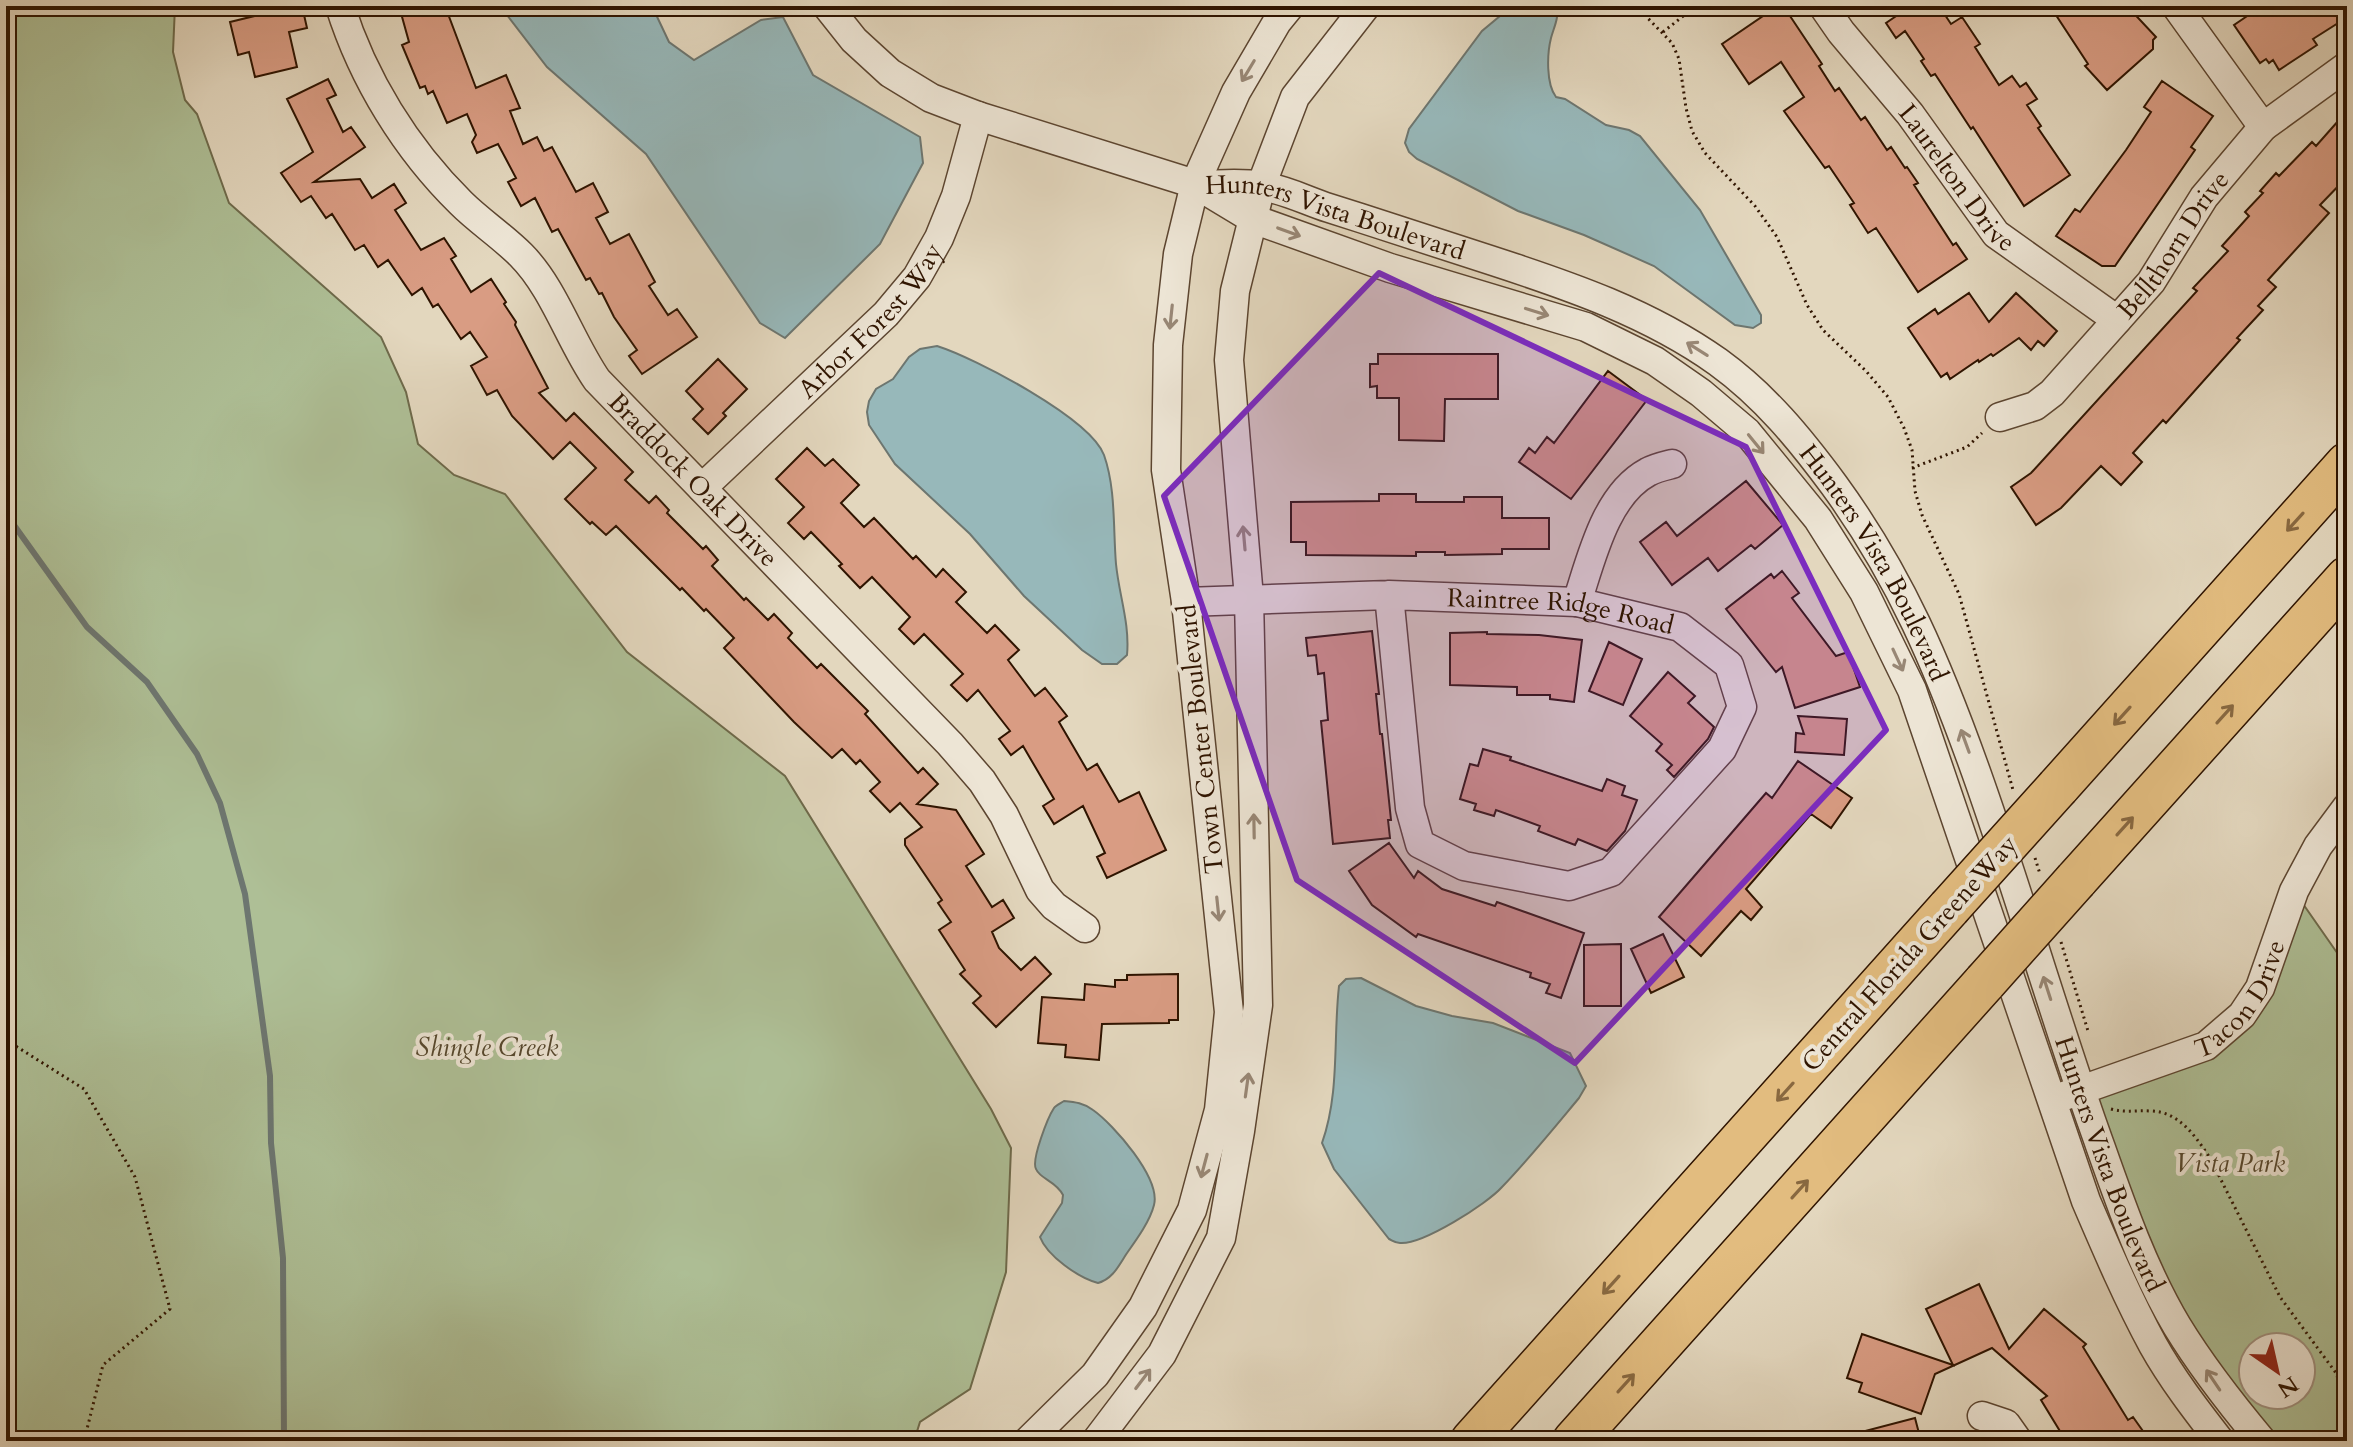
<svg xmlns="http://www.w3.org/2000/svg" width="2353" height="1447" viewBox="0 0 2353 1447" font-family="Cardo,serif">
<rect width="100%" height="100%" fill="#e3d7be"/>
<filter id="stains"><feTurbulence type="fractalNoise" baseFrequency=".0025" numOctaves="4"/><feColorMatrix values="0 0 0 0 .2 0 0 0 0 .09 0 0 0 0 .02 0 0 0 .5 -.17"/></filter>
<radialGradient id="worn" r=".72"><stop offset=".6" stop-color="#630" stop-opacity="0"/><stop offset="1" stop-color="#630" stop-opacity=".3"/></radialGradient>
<path fill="#aebf96" stroke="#6e6a4b" stroke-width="2" fill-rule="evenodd" d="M6,6H175L173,52L185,100L197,114L229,203L381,337L406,392L418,444L454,475L505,494L627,652L785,776L991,1109L1011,1148L1006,1272L970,1389L920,1422L914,1441H6Z
M2294,891L2347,967V1441H2262L2218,1390L2081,1091L2242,1016ZM2253,1347H2301V1395H2253Z"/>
<path fill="#97b8ba" stroke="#6d7670" stroke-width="2" d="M500,6H652L669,42L694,60L761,20L783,17L813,75L920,137L923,163L880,244L785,338L760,323L646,154L547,67Z
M1512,6H1557C1559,18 1554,27 1551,38C1547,54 1546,84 1556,97L1565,99L1606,125L1629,130L1640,136L1700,210L1761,315V323L1753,328L1735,325L1654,266L1584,235L1518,211L1417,159L1409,152L1405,143L1409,129L1482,31Z
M937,346C975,358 1090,418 1104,455C1116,489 1113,529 1116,564C1119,595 1130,624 1127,655L1117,664H1102L1082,650L1024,596L970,534L895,464L869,425L867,412L869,401L876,389L893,379L909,357L920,349Z
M1361,978L1416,1006L1452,1016L1493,1023L1570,1053L1586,1086L1579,1098C1554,1128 1529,1159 1502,1187C1487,1204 1422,1245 1400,1243C1395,1243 1393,1241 1389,1239L1334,1169L1322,1143C1340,1092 1333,1039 1339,986L1346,979Z
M1064,1101C1075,1102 1084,1103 1093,1110C1113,1124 1161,1178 1154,1205C1150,1221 1137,1239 1127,1253C1119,1265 1113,1279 1098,1283C1079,1278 1047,1256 1040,1237L1062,1203L1063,1195C1056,1181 1040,1179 1036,1169C1031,1160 1048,1117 1054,1108C1056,1105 1061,1103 1064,1101Z"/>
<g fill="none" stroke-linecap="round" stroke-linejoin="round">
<path stroke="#6d7670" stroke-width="6" d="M6,514L87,627L147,682L197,754L220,803L245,894L270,1076L271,1143L283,1258L284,1441"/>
</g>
<path fill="#d99c83" stroke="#2f1400" stroke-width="2" d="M295,6H302L307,28L289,32L297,67L255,77L249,52L238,55L230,22Z
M399,6H445L476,88L506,75L520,108L510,111L523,144L537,137L544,151L552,147L576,192L593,183L608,212L596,218L610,244L629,234L655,282L649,286L668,315L677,309L697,337L642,374L629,356L637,350L614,317L602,293L599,294L590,278L586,280L558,229L552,232L535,198L521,206L508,182L516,178L498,144L477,153L472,142L476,135L467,114L447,123L433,91L428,94L425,86L420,88L402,45L409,42Z
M1911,6H1939L1951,24L1962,17L1980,44L1975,47L1999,85L2012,76L2020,87L2026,83L2037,99L2027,105L2041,126L2038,128L2070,175L2024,206L1973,127L1971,129L1935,74L1931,76L1921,61L1924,59L1905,31L1896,38L1886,23Z
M2050,6H2127L2156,37L2153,40V49L2107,90L2085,66L2088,64Z
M2262,6H2338L2346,18L2313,39L2317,45L2279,70L2273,60L2269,63L2266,59L2260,63L2234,25Z
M1784,7L1822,64L1819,66L1835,91L1839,88L1861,120L1865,117L1887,150L1891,147L1905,168L1907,167L1918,183L1914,185L1953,245L1956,243L1967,259L1918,292L1876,228L1868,233L1850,205L1854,203L1829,166L1825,168L1784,111L1804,97L1781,62L1749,84L1722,44L1769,12L1771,15Z
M328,79L336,95L327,99L343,132L351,127L365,147L314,182L360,179L372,198L394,184L406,203L395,210L421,250L444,238L456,256L451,259L471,292L491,279L506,302L504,304L516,322L515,325L548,388L539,393L566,421L574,413L633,472L625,480L649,503L656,496L669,510L667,513L703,549L706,546L718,560L712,566L744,600L746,598L768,620L774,614L792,633L788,638L817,668L821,664L868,711L865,714L918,773L923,768L938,784L917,804L956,810L984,854L966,866L992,907L1003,900L1014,918L992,932L999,948L1021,970L1035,957L1051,974L996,1027L973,1003L981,996L960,974L965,970L939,930L951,922L938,903L942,900L905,845V839L922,827L900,803L890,812L870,791L880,782L860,760L856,764L842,749L832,758L794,722L724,648L734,638L706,609L704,611L682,588L680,590L616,526L606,535L592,522L590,524L565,499L596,468L570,442L553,459L512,416L497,390L487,395L471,366L487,357L470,332L461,339L438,304L433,307L422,288L412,295L388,260L378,267L364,245L355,250L332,214L326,218L311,196L301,202L281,173L313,152L287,99Z
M2162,81L2213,116L2191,147L2195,150L2115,266H2102L2056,236L2075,209L2080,212L2126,150L2151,112L2144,107Z
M2347,111V177L2320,205L2329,213L2268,280L2276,287L2258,306L2263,310L2237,338L2240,340L2166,423L2163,420L2133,453L2142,462L2121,485L2101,466L2061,508L2036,525L2011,487L2031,473L2197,291L2193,288L2228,251L2222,246L2249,216L2245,212L2263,193L2260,191L2276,173L2279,176L2312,142L2316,146Z
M1969,293L1989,322L2016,293L2057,331L2044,346L2038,341L2031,350L2019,338L1993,356L1991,354L1979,362L1978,360L1950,379L1947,373L1941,377L1908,328L1935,309L1938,314Z
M1378,354H1498V399H1445L1444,441L1399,440V398H1377V386L1370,387V364H1378Z
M718,359L747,389L723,413L726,416L708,434L693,419L703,409L686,391Z
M1608,371L1647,400L1571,499L1519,462L1529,448L1535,453L1547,437L1554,443Z
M807,448L825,466L833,459L859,485L841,503L864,527L874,518L913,559L916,556L936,577L943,569L966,592L956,602L987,633L995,625L1019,650L1008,660L1035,696L1045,688L1067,716L1059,722L1087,770L1097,764L1119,802L1139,792L1166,850L1107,878L1097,857L1105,853L1083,806L1054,824L1043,806L1054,799L1023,746L1011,755L999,739L1010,731L978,690L967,701L951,685L963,674L924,634L914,644L899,629L910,617L872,577L860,588L839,566L842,564L811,532L804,539L788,523L804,507L776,479Z
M1746,481L1783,525L1755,549L1751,545L1718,571L1708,558L1672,585L1640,542L1666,522L1677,536Z
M1379,494H1416V502H1464V497H1502V518H1549V549H1502V554L1445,555V552H1416V556L1306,555V542H1291V502L1379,501Z
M1782,571L1799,593L1792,598L1836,656L1848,652L1860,687L1795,708L1782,667L1776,672L1726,609L1771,574L1774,578Z
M1372,631L1379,694H1376L1380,734H1382L1391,820H1388L1390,838L1333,844L1321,721L1328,720L1324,673L1318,674L1316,655L1308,656L1306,638Z
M1487,632V634L1539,635L1582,640L1574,702L1550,699V695H1517V687L1450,685V633Z
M1609,642L1642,659L1623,705L1589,691Z
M1668,672L1695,696L1688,703L1714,727L1708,739L1674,777L1667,770L1672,765L1656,751L1662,744L1630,716Z
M1798,716L1847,719L1844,755L1795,752L1796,733L1804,734Z
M1483,749L1511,757L1510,760L1602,791L1607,779L1625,786L1622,795L1637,800L1625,831L1607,851L1578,839L1575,845L1538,831L1540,826L1496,810L1494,816L1474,810L1476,804L1460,799L1470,764L1478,766Z
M1798,761L1852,798L1831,828L1811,814L1746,889L1762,907L1751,920L1741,911L1701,956L1659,917L1766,793L1772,798Z
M1389,843L1414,878L1418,871L1442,889L1495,906L1497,902L1584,933L1561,998L1546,993L1550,984L1530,977L1531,973L1418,934L1416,937L1372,905L1349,871Z
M1663,934L1684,977L1651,993L1631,949Z
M1621,944V1006H1584V945Z
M1178,974V1020H1169V1023L1102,1024L1099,1060L1065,1057L1066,1045L1038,1043L1042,997L1084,1000L1085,984L1115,987V980H1127V975Z
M1979,1284L2009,1349L2044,1309L2086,1344L2083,1347L2128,1420L2133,1417L2150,1441H2066L2041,1400L2047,1396L1992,1348L1935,1374L1921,1414L1859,1392L1862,1383L1847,1378L1862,1334L1953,1365L1926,1309Z
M1915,1418L1921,1441H1846V1436Z"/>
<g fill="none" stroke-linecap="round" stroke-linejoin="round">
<defs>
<g id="minor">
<path id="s1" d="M340,6C363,79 406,149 461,203C479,221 502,236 521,255C554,288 570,341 597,380L950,744L982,781L1004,815L1040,890L1054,906L1085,928"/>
<path d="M827,6L854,40L890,73L931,98L978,116L1195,184L1253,219L1390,268L1586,327L1655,361L1701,393L1747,432L1818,519L1864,592L1912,690L2086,1201C2107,1250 2128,1299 2153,1345C2172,1379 2196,1410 2220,1441"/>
<path id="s2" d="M1823,6L1841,32L1910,114L1996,234L2117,320"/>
<path d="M2176,6L2263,127"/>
<path id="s3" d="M1198,185C1219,185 1241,182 1261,186C1284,189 1307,201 1329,208C1383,225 1437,243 1490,260C1570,286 1649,313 1718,362C1765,396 1800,439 1834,485C1901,577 1938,666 1976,772C2017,887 2051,1005 2091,1120C2116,1190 2139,1262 2177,1326C2202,1367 2231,1404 2262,1441"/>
<path id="s4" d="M2000,417L2035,406L2052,393L2151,282L2204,197L2263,127L2347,66"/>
<path id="s5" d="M702,488L886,314L917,277L939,238L956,196L978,116"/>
<path id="s6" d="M1186,602L1389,595L1577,602L1680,627L1729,665L1742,707L1722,749L1611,872L1569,886L1464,866L1420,844L1410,808L1389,595"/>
<path d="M1577,602C1591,560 1605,495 1648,472C1655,468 1664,466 1672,464"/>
<path id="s7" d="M2064,1096L2206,1046L2242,1015L2260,988L2294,891L2318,846L2347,807"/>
<path d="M1982,1416L2006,1424L2018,1441"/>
<path d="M1028,1441L1095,1375L1143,1307L1192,1210L1219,1110L1229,1012L1186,602L1166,470L1168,345L1178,254L1195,184L1236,92L1277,22L1290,6"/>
<path d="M1096,1441L1162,1354L1221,1238L1240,1131L1258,1005L1249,598L1229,360L1235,291L1261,186L1295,97L1366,6"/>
</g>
<path id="highway" d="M2058,787L2347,464
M2076,880L2347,578
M1472,1441L1949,908
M1574,1441L1985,982"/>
</defs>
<use href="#minor" stroke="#5c4530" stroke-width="31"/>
<use href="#highway" stroke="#2f1400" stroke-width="45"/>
<path stroke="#2f1400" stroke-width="3" stroke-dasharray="2 4" stroke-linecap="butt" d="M1636,6L1672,43L1679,59L1686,108L1692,131L1705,153L1755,206L1777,237L1807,305L1823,330L1866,371L1888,397L1904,428L1912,450L1915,491L1922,515L1959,594L2013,790
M1663,32L1696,6
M1912,468L1967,447L1982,433
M2035,858L2040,874
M2061,942L2088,1031
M6,1040L84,1089L135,1177L170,1309L103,1365L84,1441
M2111,1109C2125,1113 2136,1110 2150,1111C2179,1111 2196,1137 2210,1158L2280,1297L2336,1373L2347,1404
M2326,1441L2347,1421"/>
<use href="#minor" stroke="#ede5d5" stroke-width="28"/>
<use href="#highway" stroke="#e2bc7f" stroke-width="42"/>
<defs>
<path id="highway-bridge" d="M1949,908L2058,787
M1985,982L2076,880"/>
</defs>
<use href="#highway-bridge" stroke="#2f1400" stroke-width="45" stroke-linecap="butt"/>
<use href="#highway-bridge" stroke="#e2bc7f" stroke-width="42"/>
</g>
<defs><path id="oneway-shaft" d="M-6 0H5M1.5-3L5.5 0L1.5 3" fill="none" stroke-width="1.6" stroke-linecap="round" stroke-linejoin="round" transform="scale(2)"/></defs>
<g stroke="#988775">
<use href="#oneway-shaft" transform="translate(1248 71) rotate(121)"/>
<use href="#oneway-shaft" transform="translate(1289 232) rotate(20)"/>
<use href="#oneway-shaft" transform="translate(1537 312) rotate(17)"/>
<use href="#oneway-shaft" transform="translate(1171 317) rotate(96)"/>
<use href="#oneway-shaft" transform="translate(1697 349) rotate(-148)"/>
<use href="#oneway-shaft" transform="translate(1756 444) rotate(51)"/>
<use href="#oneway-shaft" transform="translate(1244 538) rotate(-95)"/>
<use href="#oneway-shaft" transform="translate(1898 660) rotate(65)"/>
<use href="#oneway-shaft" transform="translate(1965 741) rotate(-110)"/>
<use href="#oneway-shaft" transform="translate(1254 826) rotate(-91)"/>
<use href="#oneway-shaft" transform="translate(1218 909) rotate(84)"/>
<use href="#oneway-shaft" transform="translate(2047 988) rotate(-108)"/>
<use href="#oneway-shaft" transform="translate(1247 1085) rotate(-82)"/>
<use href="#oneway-shaft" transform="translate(1204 1166) rotate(105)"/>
<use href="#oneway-shaft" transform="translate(1143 1379) rotate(-53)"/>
<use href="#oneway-shaft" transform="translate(2213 1380) rotate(-124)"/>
</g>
<g stroke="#886840">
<use href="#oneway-shaft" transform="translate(2295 522) rotate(132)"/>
<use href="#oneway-shaft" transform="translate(2225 714) rotate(-48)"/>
<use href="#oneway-shaft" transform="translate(2122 716) rotate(132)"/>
<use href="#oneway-shaft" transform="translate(2125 826) rotate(-48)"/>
<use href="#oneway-shaft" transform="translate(1785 1092) rotate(132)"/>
<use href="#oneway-shaft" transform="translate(1800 1189) rotate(-48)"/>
<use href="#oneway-shaft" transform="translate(1611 1285) rotate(132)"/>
<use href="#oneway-shaft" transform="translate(1626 1383) rotate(-48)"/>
</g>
<path fill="#7b2cbf" fill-opacity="0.2" stroke="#7b2cbf" stroke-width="6" stroke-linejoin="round" d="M1379,273L1746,447L1886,730L1575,1063L1297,880L1164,496Z"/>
<g text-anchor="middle" stroke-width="8" stroke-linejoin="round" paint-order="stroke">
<g font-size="26" fill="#2f1400" stroke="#ede5d5">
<text dy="9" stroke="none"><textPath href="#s2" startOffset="218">Laurelton Drive</textPath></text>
<text dy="9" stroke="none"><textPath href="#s3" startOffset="142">Hunters Vista Boulevard</textPath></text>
<text dy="9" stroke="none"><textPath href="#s4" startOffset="250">Bellthorn Drive</textPath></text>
<text dy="9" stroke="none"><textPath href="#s5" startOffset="238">Arbor Forest Way</textPath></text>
<text dy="9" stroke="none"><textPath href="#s1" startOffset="598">Braddock Oak Drive</textPath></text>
<text dy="9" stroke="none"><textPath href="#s3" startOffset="812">Hunters Vista Boulevard</textPath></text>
<text dy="9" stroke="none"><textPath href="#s6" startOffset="376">Raintree Ridge Road</textPath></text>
<text transform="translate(1200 739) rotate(-96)" y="9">Town Center Boulevard</text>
<text transform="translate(1909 953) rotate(-48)" y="9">Central Florida GreeneWay</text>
<text dy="9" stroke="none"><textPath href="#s7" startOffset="210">Tacon Drive</textPath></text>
<text dy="9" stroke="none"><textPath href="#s3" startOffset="1460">Hunters Vista Boulevard</textPath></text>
</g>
<g font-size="26" font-style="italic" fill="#55472d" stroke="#ede5d5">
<text x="487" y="1056">Shingle Creek</text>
<text x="2230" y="1172">Vista Park</text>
</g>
</g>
<rect width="2353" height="1447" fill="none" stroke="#e3d7be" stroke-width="32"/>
<rect x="8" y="8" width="2337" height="1431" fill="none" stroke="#2f1400" stroke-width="4"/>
<rect x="16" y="16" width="2321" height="1415" fill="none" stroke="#2f1400" stroke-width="2"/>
<g transform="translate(2277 1371) rotate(146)"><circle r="38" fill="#ede5d5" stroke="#a19180" stroke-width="2"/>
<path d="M0-6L14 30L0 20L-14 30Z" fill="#8f2418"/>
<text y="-12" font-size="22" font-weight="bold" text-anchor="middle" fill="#2f1400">N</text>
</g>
<rect width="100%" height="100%" filter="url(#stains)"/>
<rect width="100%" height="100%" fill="url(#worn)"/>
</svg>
